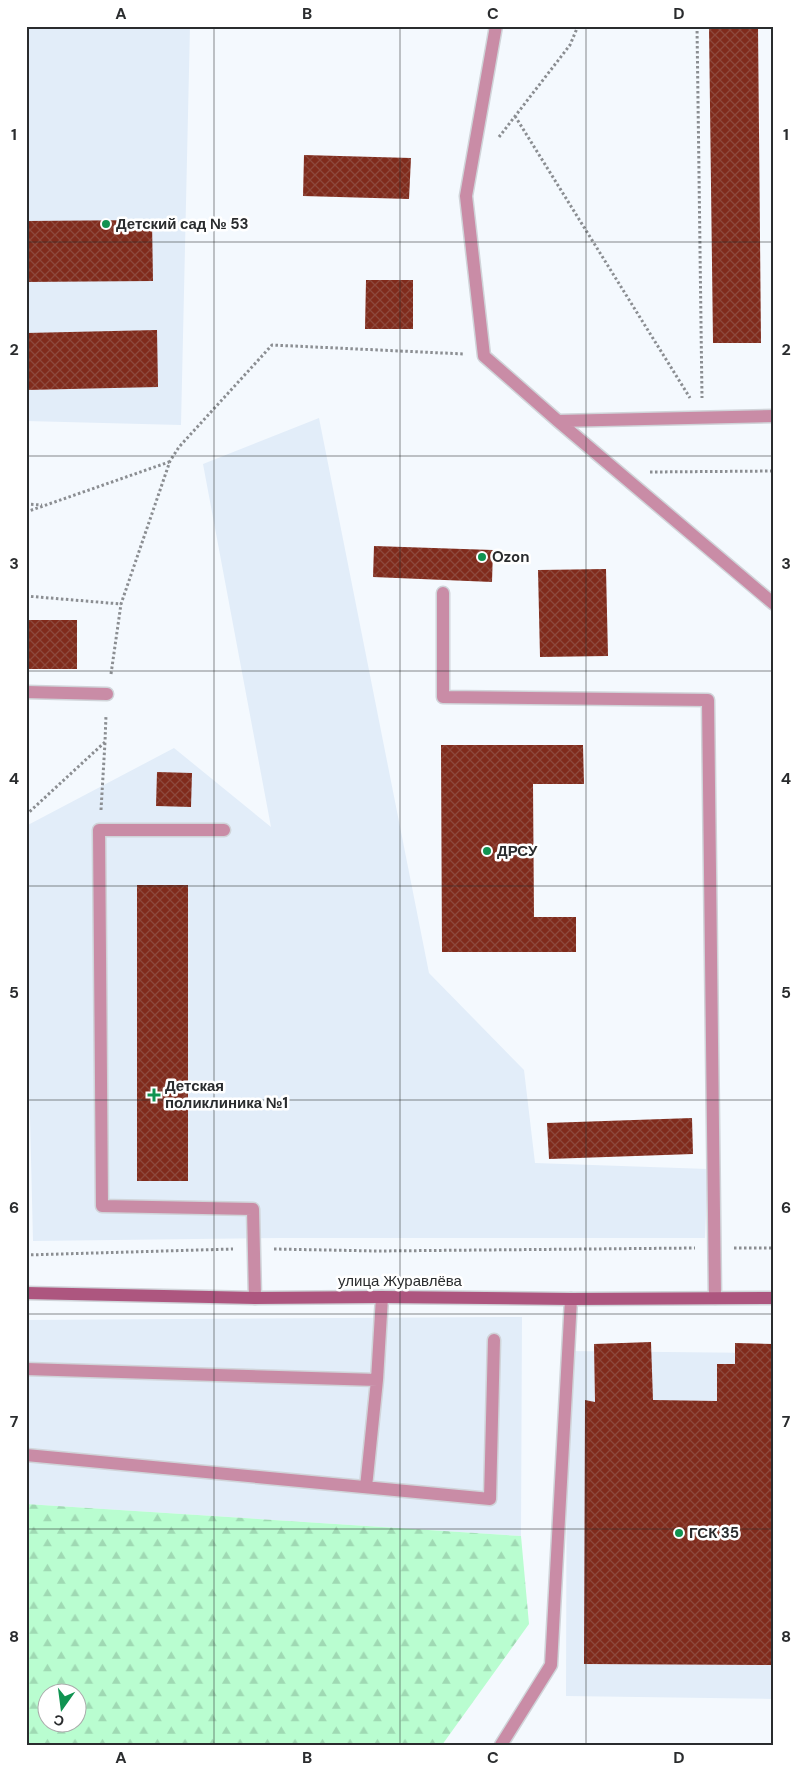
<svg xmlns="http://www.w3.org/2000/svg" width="800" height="1771" viewBox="0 0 800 1771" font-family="'DM Sans',sans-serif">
<defs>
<pattern id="forest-firs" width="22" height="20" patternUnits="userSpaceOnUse" patternTransform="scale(1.25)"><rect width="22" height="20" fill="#b9fdd0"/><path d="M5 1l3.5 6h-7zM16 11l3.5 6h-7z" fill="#9fd9b3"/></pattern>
<pattern id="building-cross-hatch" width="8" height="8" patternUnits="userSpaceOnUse" patternTransform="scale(1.25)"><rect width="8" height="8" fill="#802b1c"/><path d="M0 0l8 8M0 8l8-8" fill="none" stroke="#8d493d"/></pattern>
</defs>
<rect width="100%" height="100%" fill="#f4f9fe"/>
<path fill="#e2edf9" d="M26,26H190L181,425L26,421Z
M319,418L429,973L524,1070L535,1163L708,1169L705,1238H281L33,1241L26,952V826L174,748L271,827L203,464Z
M522,1317L521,1536L26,1504V1320Z
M567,1351L774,1353V1699L566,1696Z"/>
<path fill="url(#forest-firs)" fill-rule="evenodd" d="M26,1504L521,1536L529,1624L442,1745H26ZM48,1694H78V1724H48Z"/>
<path fill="url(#building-cross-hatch)" d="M709,26H758L761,343H713Z
M304,155L411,158L409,199L303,196Z
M152,220L153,281L26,282V221Z
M366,280H413V329H365Z
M157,330L158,387L26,390V333Z
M374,546L493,550L492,582L373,577Z
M606,569L608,656L540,657L538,570Z
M26,620H77V669H26Z
M441,745H583L584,784H533L534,917H576V952H442Z
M157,772L192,773L191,807L156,806Z
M137,885H188V1181H137Z
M692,1118L693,1154L549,1159L547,1123Z
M651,1342L653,1400L717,1401V1364H735V1343L774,1344V1665L584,1664L585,1400L595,1402L594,1344Z"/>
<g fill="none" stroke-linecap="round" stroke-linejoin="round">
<defs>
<path id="lane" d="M496,26L466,196L484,356L558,421L774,604
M558,421L774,416
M443,593V697L708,700L715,1298
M26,692L107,694
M224,830H99L102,1206L253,1209L255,1298
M26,1369L377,1380
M26,1455L490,1499L494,1340
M366,1487L377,1380L382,1297
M501,1745L551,1665L571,1299"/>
<path id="secondary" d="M26,1293L255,1298L382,1297L571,1299L774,1298"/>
</defs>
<use href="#lane" stroke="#d0d4d9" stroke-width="15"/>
<use href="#secondary" stroke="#d0d4d9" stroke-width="15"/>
<path stroke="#8b8e92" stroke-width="3" stroke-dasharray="2.5 2.5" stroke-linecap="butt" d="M697,26L702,398
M515,116L690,398
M499,137L570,45L578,26
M650,472L774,471
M26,504L42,505
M26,512L169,462
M26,596L121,604
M111,674L121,604L170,461L179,447L272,345L464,354
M101,810L105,742
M26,815L105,742L106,715
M734,1248H774
M274,1249L377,1251L695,1248
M26,1255L233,1249"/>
<use href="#lane" stroke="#c98ca6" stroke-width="12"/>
<use href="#secondary" stroke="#ad567f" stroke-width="12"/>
</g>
<path fill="none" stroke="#2a2c2e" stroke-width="1" stroke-opacity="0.55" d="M214,26V1745M400,26V1745M586,26V1745M26,242H774M26,456H774M26,671H774M26,886H774M26,1100H774M26,1314H774M26,1529H774"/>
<g fill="#109351" stroke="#fff" stroke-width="2">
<circle cx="106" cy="224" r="5"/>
<circle cx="482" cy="557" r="5"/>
<circle cx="487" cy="851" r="5"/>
<path d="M151.5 1087.5h5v5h5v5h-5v5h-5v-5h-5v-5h5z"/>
<circle cx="679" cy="1533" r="5"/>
</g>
<g text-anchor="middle" stroke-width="5" stroke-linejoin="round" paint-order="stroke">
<g font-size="15" font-weight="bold" fill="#2a2c2e" stroke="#fff" text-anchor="start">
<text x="116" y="229">Детский сад № 53</text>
<text x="492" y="562">Ozon</text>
<text x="497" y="856">ДРСУ</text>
<text x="165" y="1091">Детская<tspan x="165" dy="17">поликлиника №1</tspan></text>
<text x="689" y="1538">ГСК 35</text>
</g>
<g font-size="15" fill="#2a2c2e" stroke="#fff">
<text x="400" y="1286">улица Журавлёва</text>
</g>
</g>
<rect width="800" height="1771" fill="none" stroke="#ffffff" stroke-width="55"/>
<g transform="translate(62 1708) rotate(194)"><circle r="24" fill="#ffffff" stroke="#aaabab"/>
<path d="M0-4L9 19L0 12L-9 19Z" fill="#109351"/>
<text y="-8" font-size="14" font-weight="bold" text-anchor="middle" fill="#2a2c2e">С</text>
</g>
<rect x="28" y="28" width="744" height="1716" fill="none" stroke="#2a2c2e" stroke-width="2"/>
<g font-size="16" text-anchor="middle" font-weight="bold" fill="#2a2c2e">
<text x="121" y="19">A</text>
<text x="307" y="19">B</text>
<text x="493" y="19">C</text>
<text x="679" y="19">D</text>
<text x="14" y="140">1</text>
<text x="786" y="140">1</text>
<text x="14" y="355">2</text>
<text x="786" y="355">2</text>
<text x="14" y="569">3</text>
<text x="786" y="569">3</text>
<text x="14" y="784">4</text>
<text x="786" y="784">4</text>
<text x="14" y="998">5</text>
<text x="786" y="998">5</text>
<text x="14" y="1213">6</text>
<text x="786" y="1213">6</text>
<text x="14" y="1427">7</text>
<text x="786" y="1427">7</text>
<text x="14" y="1642">8</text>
<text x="786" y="1642">8</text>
<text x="121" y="1763">A</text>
<text x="307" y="1763">B</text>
<text x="493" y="1763">C</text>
<text x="679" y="1763">D</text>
</g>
</svg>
